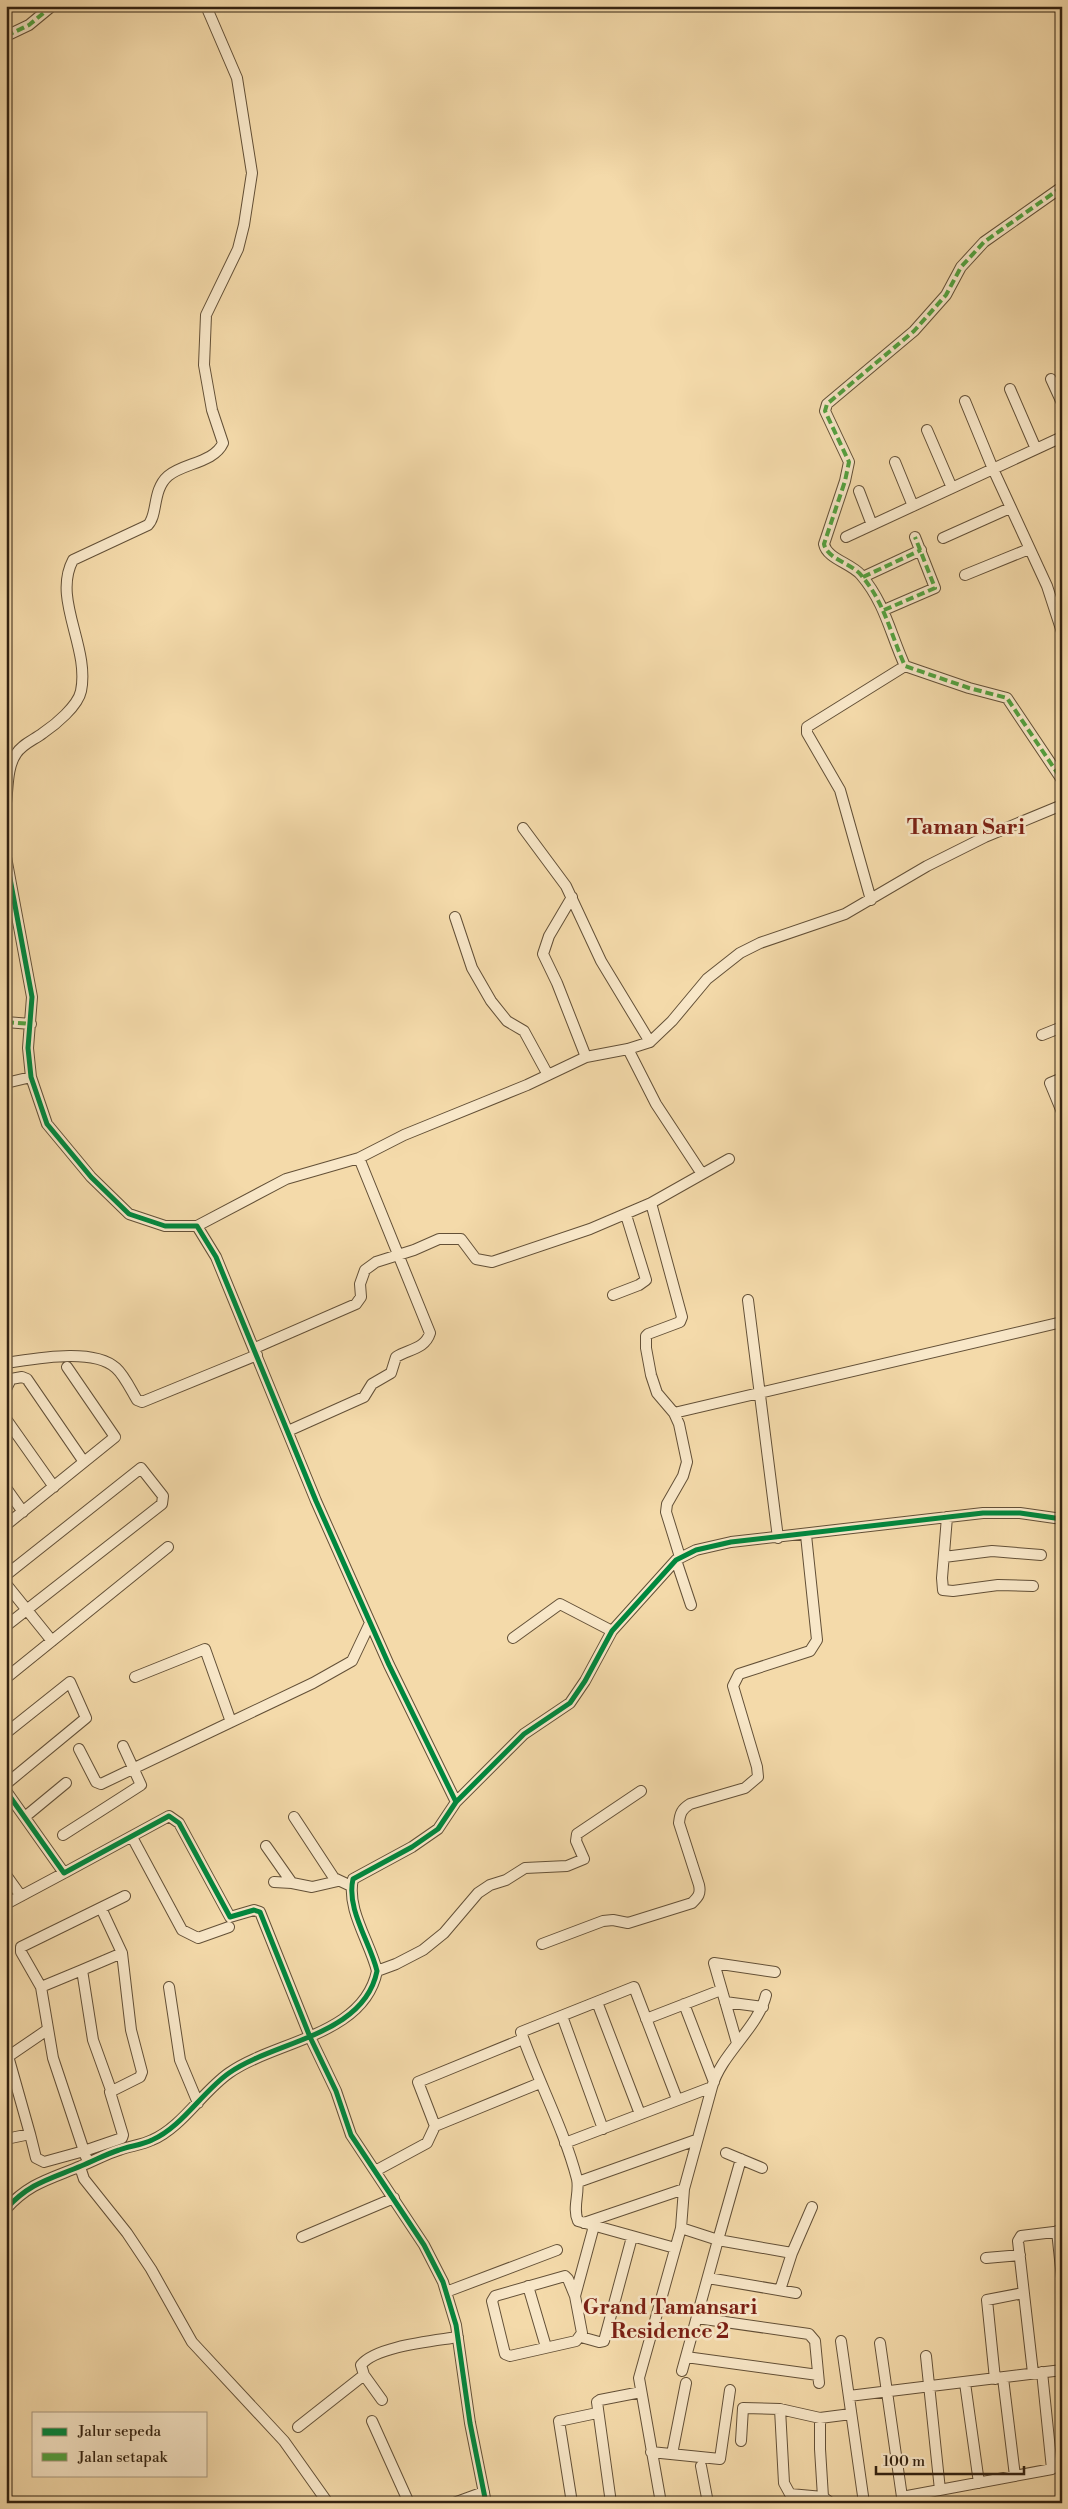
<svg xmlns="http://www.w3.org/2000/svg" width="1068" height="2509" viewBox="0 0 1068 2509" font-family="'Libre Bodoni',serif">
<rect width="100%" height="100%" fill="#f4daaa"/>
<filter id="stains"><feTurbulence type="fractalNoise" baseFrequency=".004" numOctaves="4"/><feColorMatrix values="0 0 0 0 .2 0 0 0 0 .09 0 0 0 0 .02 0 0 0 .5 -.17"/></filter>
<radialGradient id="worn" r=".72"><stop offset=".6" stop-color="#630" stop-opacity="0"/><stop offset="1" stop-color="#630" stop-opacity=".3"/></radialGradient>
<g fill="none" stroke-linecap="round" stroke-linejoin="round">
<defs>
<path id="street" d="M6,36L29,25L52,6
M1062,187L984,242L961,267L946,295L914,331L827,404L825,411L849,462L845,481L824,544C827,559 851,563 861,575C885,603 890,633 905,666L969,688L1007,698L1062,780
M1051,379L1062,403
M1010,389L1036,449
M965,401L993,469L1047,586L1062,632
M927,430L952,488
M895,462L913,506
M859,491L872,525
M846,537L1062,437
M943,538L1010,508
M965,575L1029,549
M863,577L921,550
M884,610L935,588L915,537
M6,803C8,788 7,767 16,754C22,744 34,740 43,733C55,725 78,706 81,691C90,647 52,599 73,560L148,525C158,515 152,490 168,476C183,463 214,463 223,443L212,410L204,365L206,315L238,249L244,225L252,173L237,78L206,6
M523,828L566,886L601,961L650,1042
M6,857L32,997L28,1048L31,1077L47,1124L91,1177L129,1214L165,1226H197L216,1257L316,1501L389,1665L456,1802
M572,897L549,936L543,954L557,983L586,1057
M871,900L840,790L807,733V727L905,666
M455,917L472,968L491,1001L507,1021L524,1031L548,1075
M6,1022L31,1024
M1042,1035L1062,1027
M628,1049L656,1104L702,1174
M1062,1078L1050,1083L1062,1112
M6,1083L31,1077
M651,1203L729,1159
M197,1226L286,1179L359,1158L404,1135L527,1085L586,1057L628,1049L650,1042L672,1021L707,979L740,953L760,943L845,914L927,866L985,837L1062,805
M613,1295L639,1285L646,1280L626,1215
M748,1300L778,1538
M255,1348L356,1304L361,1297L360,1284L365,1270L376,1262L414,1250L439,1239H461L476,1259L492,1262L590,1229L651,1203L682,1317L680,1322L648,1334L646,1336V1348L651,1375L657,1393L674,1413L679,1424L687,1462L683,1476L667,1504L666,1512L680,1557
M6,1363C34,1359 93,1347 116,1368C124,1375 131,1390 137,1400L142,1402L257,1355
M6,1389L11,1379L22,1377L27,1379L84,1462
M674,1413L1062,1322
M6,1419L54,1487
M288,1431L364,1397L372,1384L391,1373L396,1357C409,1349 425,1349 430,1333L359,1158
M6,1488L23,1512
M947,1517L942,1578L943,1590L953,1591L998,1585L1033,1586
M6,1525L115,1437L67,1367
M944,1557L992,1551L1041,1555
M676,1560L691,1605
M6,1575L141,1468L163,1496L162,1504L6,1626
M6,1584L52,1641
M513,1638L560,1604L612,1631
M135,1677L205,1649L231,1722L313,1683L352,1661L370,1623
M6,1678L168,1547
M6,1733L70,1682L86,1718L6,1784
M79,1749L96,1782L101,1784L231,1722
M6,1791L64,1873L169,1816L179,1823L230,1917L254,1910L260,1912L310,2037L336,2091L351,2135L424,2245L443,2282L456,2325L470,2423L486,2503
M26,1816L66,1783
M294,1817L334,1878L351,1886
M63,1835L141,1785L123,1746
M132,1837L182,1930L198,1938L229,1927
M266,1846L292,1883L312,1887L338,1881
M6,1875L21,1896
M274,1882L292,1883
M6,1904L64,1873
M542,1944L603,1921L613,1920L628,1923L692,1903C698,1897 701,1894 699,1885L679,1823C680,1813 682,1809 690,1804L745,1788L758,1777L757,1767L733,1686L739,1674L810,1651L817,1640L806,1535
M377,1971L396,1964L423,1950L444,1933L478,1893L490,1885L506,1880L525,1868L567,1866L584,1859L576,1841L577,1834L641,1791
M41,1987L82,1970
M169,1987L180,2060L198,2103
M597,2002L640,2114
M725,2002L763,2007
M684,2004L714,2082
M562,2016L603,2129
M646,2019L721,1990
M737,2043L714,1963L775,1972
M8,2056L30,2134
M6,2058L47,2030
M712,2087C721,2054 758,2028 766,1995
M111,2090L93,2040L82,1970L122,1953
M435,2126L418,2082L523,2039
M6,2139L30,2134L36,2158L44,2162L84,2151L53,2058L41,1987L21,1952V1947L125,1896
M565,2143L712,2087L684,2189L681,2228L639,2378L661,2503
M726,2153L762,2168
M86,2157L84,2151L122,2138L123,2135L110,2092L140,2077L142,2072L131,2030L122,1953L101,1908
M80,2167L84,2179L127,2233L151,2269L192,2342L284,2441L328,2503
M377,2170L427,2143L435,2126L540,2083
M578,2182L696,2140
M6,2209C29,2183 50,2179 81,2166C94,2161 106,2154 119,2150C130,2146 142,2145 152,2140C181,2128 203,2091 229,2073C274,2041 364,2036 377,1971C370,1942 346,1909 353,1879L412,1847L438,1829L456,1802L524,1734L570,1703L585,1681L612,1631L676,1560L696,1550L731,1542L983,1513H1020L1062,1519
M584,2223L684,2189
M681,2228L718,2240L741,2159
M1057,2231L1062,2278
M302,2237L394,2198
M675,2248L578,2221C572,2208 580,2193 577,2179C564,2129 538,2081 521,2032L634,1987L677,2099
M792,2253L812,2207
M986,2258L1020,2255
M708,2278L796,2293
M528,2286L546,2347
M446,2292L557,2250
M575,2296L568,2279L565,2276L495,2296L492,2301L505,2354L510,2356L576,2341L582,2333L575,2296L594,2226
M697,2318L809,2334L815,2341L819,2383
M581,2337L599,2342L604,2341L632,2237
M841,2341L864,2503
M880,2343L902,2497L1052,2469L1042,2372
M926,2356L940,2490
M686,2357L818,2375
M682,2371L718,2240L792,2253L780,2290
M1033,2373L1018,2241L1021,2236L1062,2231
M364,2375L382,2400
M1003,2378L1015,2476
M995,2379L987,2300L1023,2293
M965,2383L979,2483
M849,2396L1062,2370
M820,2418V2449L823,2497L831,2503
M372,2421L409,2503
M298,2427L364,2375L361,2365C376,2346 434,2341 458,2337
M741,2441L743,2408L780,2409
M651,2452L720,2459L730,2390
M672,2454L686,2383
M701,2466L708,2503
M823,2497L790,2494L784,2483L780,2409L820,2418L851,2414
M454,2503L484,2492
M572,2503L559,2421L597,2413
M611,2503L597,2402L600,2400L641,2392"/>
</defs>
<use href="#street" stroke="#635037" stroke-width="12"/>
<use href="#street" stroke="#f8e7c8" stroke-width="10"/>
<path stroke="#52a23f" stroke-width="4" stroke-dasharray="8 4" stroke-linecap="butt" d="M6,36L29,25L52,6
M1062,187L984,242L961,267L946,295L914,331L827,404L825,411L849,462L845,481L824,544C827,559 851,563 861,575C885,603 890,633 905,666L969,688L1007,698L1062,780
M863,577L921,550
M884,610L935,588L915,537
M6,1022L31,1024"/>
<defs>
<path id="cycleway" d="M6,857L32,997L28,1048L31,1077L47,1124L91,1177L129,1214L165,1226H197L216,1257L316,1501L389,1665L456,1802
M6,1791L64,1873L169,1816L179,1823L230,1917L254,1910L260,1912L310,2037L336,2091L351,2135L424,2245L443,2282L456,2325L470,2423L486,2503
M6,2209C29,2183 50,2179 81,2166C94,2161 106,2154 119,2150C130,2146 142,2145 152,2140C181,2128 203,2091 229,2073C274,2041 364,2036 377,1971C370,1942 346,1909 353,1879L412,1847L438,1829L456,1802L524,1734L570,1703L585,1681L612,1631L676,1560L696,1550L731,1542L983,1513H1020L1062,1519"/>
</defs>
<use href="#cycleway" stroke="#f8e7c8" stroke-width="8"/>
<use href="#cycleway" stroke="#00873e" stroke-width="5"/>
</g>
<g text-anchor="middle" stroke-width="5" stroke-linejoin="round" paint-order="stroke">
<g font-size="21" font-weight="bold" fill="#7a1f14" stroke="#f8e7c8">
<text x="670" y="2314">Grand Tamansari<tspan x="670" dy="24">Residence 2</tspan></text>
</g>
<g font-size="22" font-weight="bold" fill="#7a1f14" stroke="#f8e7c8">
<text x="966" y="834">Taman Sari</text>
</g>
</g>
<rect width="1068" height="2509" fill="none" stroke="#f4daaa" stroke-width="25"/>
<rect x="8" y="8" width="1053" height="2494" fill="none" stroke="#321" stroke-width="2.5"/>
<rect x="12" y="12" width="1043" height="2484" fill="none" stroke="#321"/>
<rect x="32" y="2412" width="175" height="65" fill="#f8e7c8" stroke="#a9987f"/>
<rect x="42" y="2428" width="25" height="8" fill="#00873e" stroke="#a9987f"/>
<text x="78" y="2436" font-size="15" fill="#332211">Jalur sepeda</text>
<rect x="42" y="2453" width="25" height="8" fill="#52a23f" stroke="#a9987f"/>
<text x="78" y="2462" font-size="15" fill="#332211">Jalan setapak</text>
<path d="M876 2466v8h148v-8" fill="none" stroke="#332211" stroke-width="2.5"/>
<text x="883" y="2466" font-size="15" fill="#332211" stroke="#f8e7c8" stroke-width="4" paint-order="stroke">100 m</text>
<rect width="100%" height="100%" filter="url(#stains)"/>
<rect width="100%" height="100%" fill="url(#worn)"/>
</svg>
